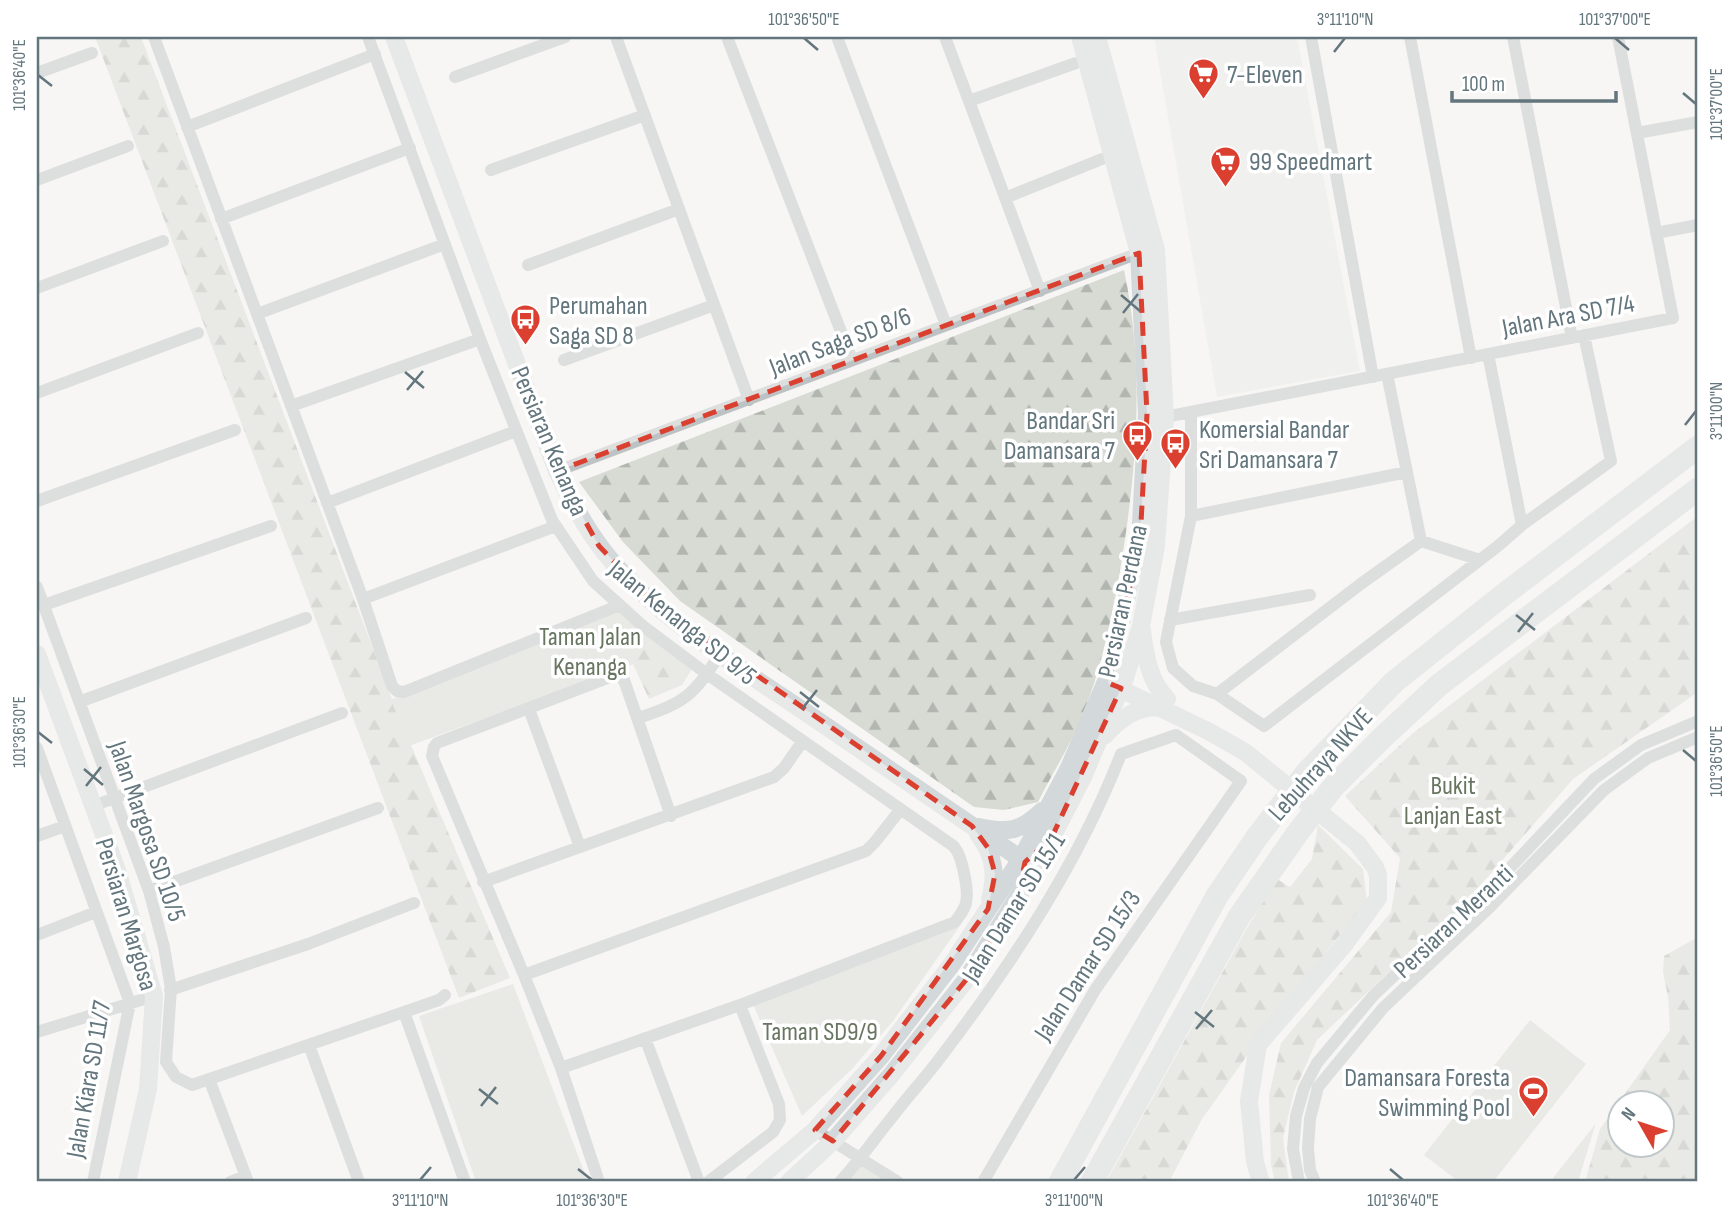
<svg xmlns="http://www.w3.org/2000/svg" width="1735" height="1219" viewBox="0 0 1735 1219" font-family="'Sofia Sans Condensed',sans-serif">
<defs>
<pattern id="forest-firs" width="22" height="20" patternUnits="userSpaceOnUse" patternTransform="scale(1.75)"><rect width="22" height="20" fill="#d7dbd3"/><path d="M5 1l3.5 6h-7zM16 11l3.5 6h-7z" fill="#b2b6b0"/></pattern>
</defs>
<rect width="100%" height="100%" fill="#f7f6f4"/>
<path fill="#e7e8e7" d="M1154,37H1297L1360,371L1217,397Z"/>
<path fill="url(#forest-firs)" fill-rule="evenodd" d="M95,37H141L392,699L618,612L692,669L682,685L649,699L633,664L411,745L510,978L459,998Z
M1124,270C1146,372 1136,480 1118,582C1109,628 1100,674 1082,716C1070,746 1052,774 1038,802L1004,810L974,807L680,601L623,542L579,482Z
M1698,516V692L1573,779L1480,886L1317,1040L1294,1092L1283,1138L1289,1182H1275L1271,1165L1269,1095L1281,1043L1391,912L1400,858L1345,796L1412,734Z
M1318,825L1363,869L1367,901L1279,1011L1202,1119L1169,1182H1106L1247,928L1277,879L1290,887L1312,859Z
M1698,937V1182H1585L1600,1129L1670,1030L1668,997L1663,972L1664,956ZM1620,1104H1662V1146H1620Z"/>
<path fill="#d7dbd3" d="M611,615L633,664L411,745L392,703Z
M962,923L893,1021L852,1069L802,1116L752,1002Z
M513,984L588,1182H476L419,1016Z
M1530,1020L1586,1064L1493,1182H1459L1424,1155Z
M1596,1123L1578,1182H1550Z
M861,1163L891,1182H844Z"/>
<g fill="none" stroke-linecap="round" stroke-linejoin="round">
<path stroke="#bdc3c5" stroke-width="12" d="M154,37L363,599L392,686L397,691L404,692L620,605
M368,37L480,339L552,520L593,581L643,626L707,674L952,845C962,852 969,891 966,903C964,911 959,916 955,922L740,1005L561,1068
M616,37L749,400
M727,37L852,360
M837,37L946,325
M945,37L1040,291
M1311,37L1373,377
M1410,37L1471,358
M1513,37L1572,338
M37,73L92,53
M455,77L565,37
M969,101L1076,63
M187,127L375,54
M1637,133L1698,122
M491,170L645,115
M37,180L128,146
M1005,198L1102,159
M221,219L410,148
M1656,233L1698,225
M528,265L679,209
M37,288L163,241
M257,314L445,244
M1488,354L1522,525
M564,360L714,305
M1387,374L1421,541
M37,393L198,333
M291,406L480,339
M1191,413V516L1166,642L1173,668L1193,686L1217,694L1264,726L1498,546L1522,525L1611,461L1584,335
M1165,417L1673,318L1618,37
M557,471L1139,253
M37,501L235,430
M327,503L516,431
M1191,516L1407,472
M1421,541L1480,560
M37,587L149,891L164,947L171,989L166,1062L176,1077L192,1085L439,1000L445,995
M363,599L556,526
M44,605L271,526
M1170,620L1310,595
M1217,694L1362,583L1421,541
M79,702L306,618
M529,709L580,847
M638,718C686,702 693,696 720,654
M37,748L130,1003L93,1182
M93,806L342,713
M37,836L65,826
M483,882L774,777L784,768L802,742
M149,891L378,808
M37,935L96,912
M524,975L866,851L875,842L900,810
M170,990L308,944L414,903
M404,1012L465,1182
M37,1032L154,996
M645,1038L699,1182
M309,1045L359,1182
M209,1079L248,1182
M815,1130L898,1182
M230,1182L245,1176
M599,1182L561,1068L524,975L432,756L434,747L437,743L613,676H619L624,680L671,816
M708,1182L773,1132L780,1120L779,1104L740,1005
M840,1182C859,1161 875,1138 893,1116C909,1095 927,1076 943,1054C1013,962 1079,862 1121,754L1176,735L1241,781L1095,990L983,1182
M1299,1182L1293,1149L1296,1116L1304,1088L1317,1063L1373,996L1450,922L1507,871L1594,779L1641,745L1698,721
M1315,1182L1310,1170L1308,1148L1310,1119L1318,1087L1383,1008L1488,909L1604,790L1648,758L1698,737"/>
<path stroke="#d3d8da" stroke-width="18" d="M394,37L557,471C569,497 582,522 599,545C650,615 742,669 814,718C883,765 951,812 1021,859L1030,858
M1142,630C1145,654 1149,681 1167,699
M37,654L117,870L154,996L148,1089L127,1182
M1112,685L1208,731L1245,752L1357,843L1375,867L1378,875V898L1344,945L1258,1045L1249,1101L1255,1162L1261,1182
M1104,736C1120,719 1137,705 1161,708
M979,827C1008,833 1020,832 1042,811
M978,834C994,855 997,873 990,899
M754,1182L815,1130L881,1056L952,964L1021,859L1069,768L1110,672L1140,541L1147,414L1139,253L1080,37
M789,1182L833,1141L891,1075L966,980L1036,868L1083,777L1125,678L1141,626L1156,546L1165,417L1156,250L1097,37"/>
<path stroke="#d3d8da" stroke-width="23" d="M1060,1182L1217,896L1257,837L1307,772L1394,682L1502,596L1698,447
M1092,1182L1239,917L1296,835L1334,786L1382,738L1439,685L1698,489"/>
</g>
<path d="M0 0H1735V1219H0ZM1139,253L1147,414L1140,541L1108,683L1121,688L1051,839L1025,862L1018,897L966,980L833,1141L815,1130L881,1056L988,909L995,874L988,848L972,826L655,604L599,546L557,471Z" fill="#f7f6f4" fill-opacity=".55" fill-rule="evenodd"/>
<path fill="none" stroke="#db3f2f" stroke-width="5" stroke-dasharray="14 9" stroke-linejoin="round" d="M1139,253L1147,414L1140,541L1108,683L1121,688L1051,839L1025,862L1018,897L966,980L833,1141L815,1130L881,1056L988,909L995,874L988,848L972,826L655,604L599,546L557,471Z"/>
<path fill="none" stroke="#63767d" stroke-width="2.5" d="M804,38L818,50M1615,38L1629,50M1334,52L1345,38M38,75L52,86M1683,93L1696,104M1121,295L1140,311M1123,313L1138,294M405,372L424,388M407,390L423,371M1685,425L1696,411M1516,615L1535,630M1518,632L1533,613M800,692L819,707M802,709L817,690M38,732L52,743M1683,750L1696,761M84,769L103,785M86,786L101,767M1195,1012L1214,1027M1196,1029L1212,1010M479,1089L498,1104M481,1106L496,1087M578,1169L592,1180M1390,1169L1403,1180M420,1180L431,1167M1074,1180L1085,1167"/>
<defs>
<symbol id="supermarket-pin" viewBox="-11 -11 22 30"><path d="M0 17L-7.5 6A9.5 9.5 0 1 1 7.5 6Z" fill="#db3f2f" stroke="#fff"/><path d="M-6-5.5h2.5l.6 2H6L4.5 2H-2.5L-4.4-4H-6ZM-1.5 3.2a1.3 1.3 0 1 0 .1 0ZM3 3.2a1.3 1.3 0 1 0 .1 0Z" fill="#fff"/></symbol>
<symbol id="bus-pin" viewBox="-11 -11 22 30"><path d="M0 17L-7.5 6A9.5 9.5 0 1 1 7.5 6Z" fill="#db3f2f" stroke="#fff"/><path d="M-5-6H5V4H4V6H2V4H-2V6H-4V4H-5ZM-3.5-4V0h7V-4ZM-3.5 1.2v1.5H-2V1.2ZM2 1.2v1.5H3.5V1.2Z" fill="#fff"/></symbol>
<symbol id="stadium-pin" viewBox="-11 -11 22 30"><path d="M0 17L-7.5 6A9.5 9.5 0 1 1 7.5 6Z" fill="#db3f2f" stroke="#fff"/><path d="M0-5a6.5 5 0 1 0 0 10a6.5 5 0 1 0 0-10ZM-3.5-1.8h7v3.6h-7Z" fill="#fff"/></symbol>
</defs>
<g fill-rule="evenodd">
<use href="#supermarket-pin" x="1186" y="56" width="35" height="47"/>
<use href="#supermarket-pin" x="1208" y="144" width="35" height="47"/>
<use href="#bus-pin" x="508" y="302" width="35" height="47"/>
<use href="#bus-pin" x="1120" y="418" width="35" height="47"/>
<use href="#bus-pin" x="1158" y="426" width="35" height="47"/>
<use href="#stadium-pin" x="1516" y="1074" width="35" height="47"/>
</g>
<g text-anchor="middle" stroke-width="7" stroke-linejoin="round" paint-order="stroke">
<g font-size="26" fill="#63767d" stroke="#fff" text-anchor="start">
<text x="1227" y="83">7-Eleven</text>
<text x="1249" y="170">99 Speedmart</text>
<text x="549" y="314">Perumahan<tspan x="549" dy="30">Saga SD 8</tspan></text>
<text x="1115" y="429" text-anchor="end">Bandar Sri<tspan x="1115" dy="30">Damansara 7</tspan></text>
<text x="1199" y="438">Komersial Bandar<tspan x="1199" dy="30">Sri Damansara 7</tspan></text>
<text x="1510" y="1086" text-anchor="end">Damansara Foresta<tspan x="1510" dy="30">Swimming Pool</tspan></text>
</g>
<g font-size="26" fill="#63767d" stroke="#fff">
<text transform="translate(1568 315) rotate(-11)" y="9">Jalan Ara SD 7/4</text>
<text transform="translate(840 341) rotate(-21)" y="9">Jalan Saga SD 8/6</text>
<text transform="translate(550 441) rotate(67)" y="9">Persiaran Kenanga</text>
<text transform="translate(1122 601) rotate(-78)" y="9">Persiaran Perdana</text>
<text transform="translate(683 622) rotate(39)" y="9">Jalan Kenanga SD 9/5</text>
<text transform="translate(1320 764) rotate(-48)" y="9">Lebuhraya NKVE</text>
<text transform="translate(148 831) rotate(71)" y="9">Jalan Margosa SD 10/5</text>
<text transform="translate(1013 907) rotate(-58)" y="9">Jalan Damar SD 15/1</text>
<text transform="translate(127 914) rotate(73)" y="9">Persiaran Margosa</text>
<text transform="translate(1453 921) rotate(-43)" y="9">Persiaran Meranti</text>
<text transform="translate(1087 965) rotate(-57)" y="9">Jalan Damar SD 15/3</text>
<text transform="translate(88 1079) rotate(-80)" y="9">Jalan Kiara SD 11/7</text>
</g>
<g font-size="26" fill="#687661" stroke="#fff">
<text x="590" y="645">Taman Jalan<tspan x="590" dy="30">Kenanga</tspan></text>
<text x="1453" y="794">Bukit<tspan x="1453" dy="30">Lanjan East</tspan></text>
<text x="820" y="1040">Taman SD9/9</text>
</g>
</g>
<rect width="1735" height="1219" fill="none" stroke="#ffffff" stroke-width="77"/>
<g transform="translate(1641 1124) rotate(309)"><circle r="33" fill="#ffffff" stroke="#c1c8cb" stroke-width="2"/>
<path d="M0-5L12 26L0 18L-12 26Z" fill="#db3f2f"/>
<text y="-10" font-size="19" font-weight="bold" text-anchor="middle" fill="#63767d">N</text>
</g>
<path d="M1452 91v10h164v-10" fill="none" stroke="#63767d" stroke-width="3.5"/>
<text x="1462" y="91" font-size="21" fill="#63767d" stroke="#ffffff" stroke-width="5" paint-order="stroke">100 m</text>
<rect x="38" y="38" width="1658" height="1142" fill="none" stroke="#63767d" stroke-width="2.5"/>
<g font-size="18" text-anchor="middle" fill="#63767d">
<text x="804" y="25">101°36'50"E</text>
<text x="1345" y="25">3°11'10"N</text>
<text x="1615" y="25">101°37'00"E</text>
<text transform="translate(19 75) rotate(-90)" y="6">101°36'40"E</text>
<text transform="translate(1716 104) rotate(-90)" y="6">101°37'00"E</text>
<text transform="translate(1716 411) rotate(-90)" y="6">3°11'00"N</text>
<text transform="translate(19 732) rotate(-90)" y="6">101°36'30"E</text>
<text transform="translate(1716 761) rotate(-90)" y="6">101°36'50"E</text>
<text x="420" y="1206">3°11'10"N</text>
<text x="592" y="1206">101°36'30"E</text>
<text x="1074" y="1206">3°11'00"N</text>
<text x="1403" y="1206">101°36'40"E</text>
</g>
</svg>
